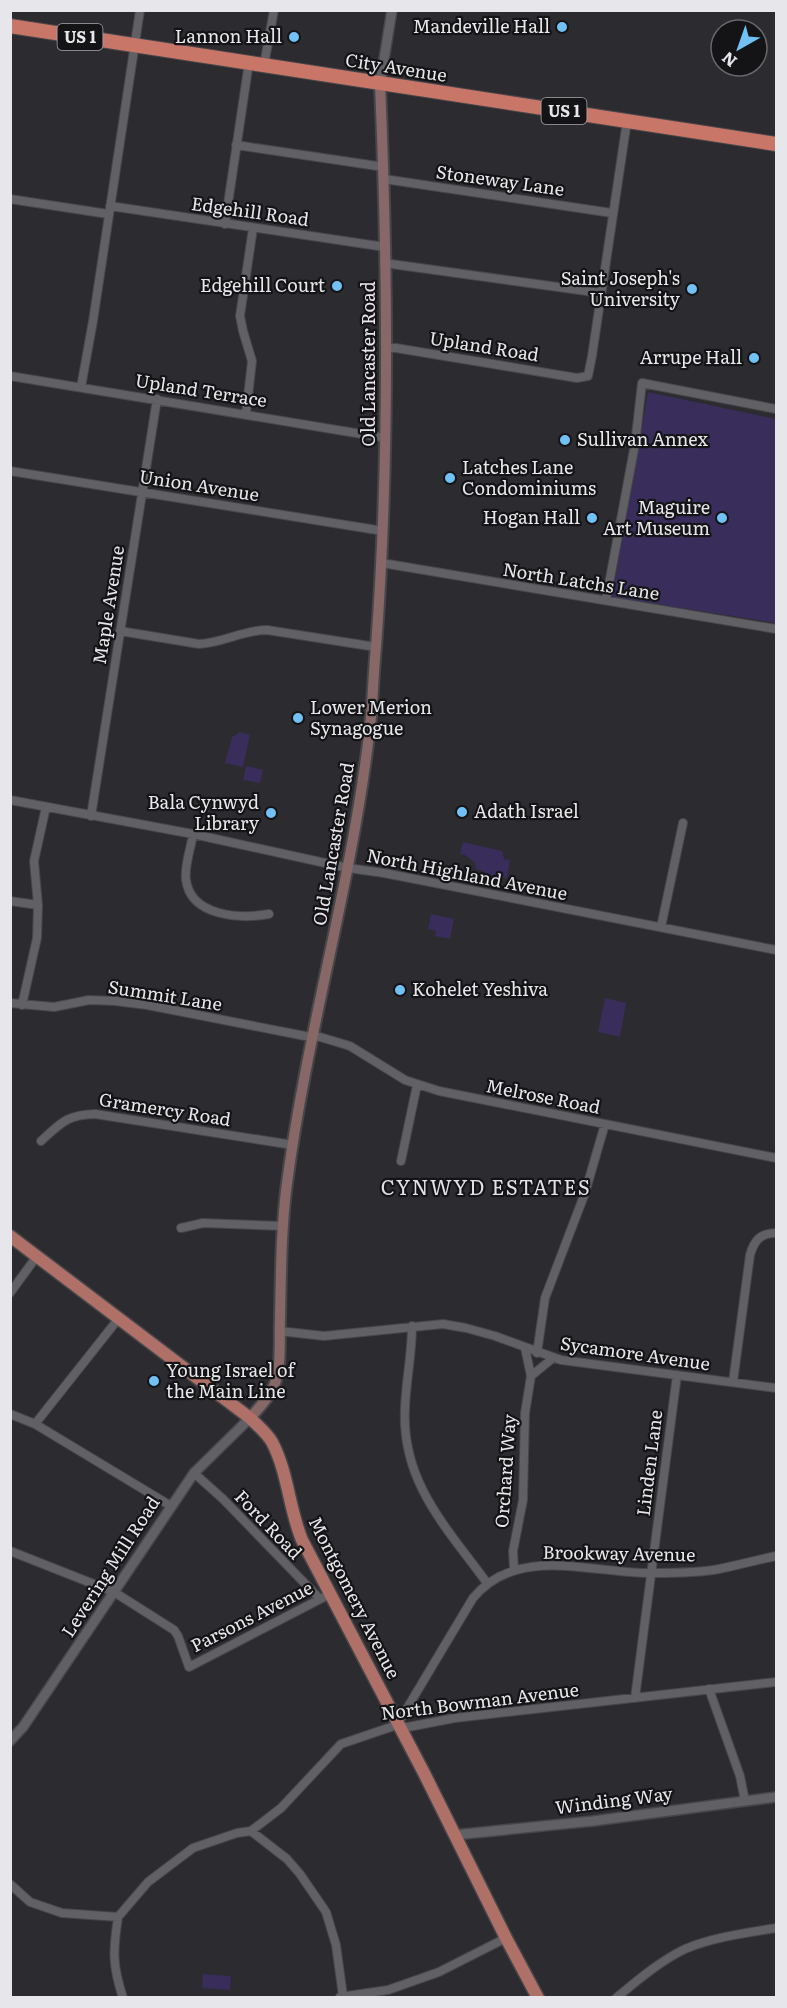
<svg xmlns="http://www.w3.org/2000/svg" width="787" height="2008" viewBox="0 0 787 2008" font-family="Literata,serif">
<rect width="100%" height="100%" fill="#2c2b30"/>
<path fill="#392d5b" d="M648,392L776,419V623L612,597Z
M240,732L250,735L243,767L225,763L232,737Z
M246,766L263,770L260,783L243,780Z
M463,842L502,851L504,859L510,860L507,878L486,874L483,871L476,869L475,863L465,855L460,854Z
M431,914L454,919L450,939L435,936L436,931L428,929Z
M605,998L626,1003L620,1037L598,1032Z
M203,1974L231,1976L230,1990L202,1988Z"/>
<g fill="none" stroke-linecap="round" stroke-linejoin="round">
<defs>
<path id="minor" d="M264,65L274,10
M236,145L384,167
M384,179L612,213
M10,199L108,214
M110,206L385,247
M225,224L249,62
M384,263L601,293
M386,348H396L577,378L588,376L592,356L627,121
M10,376L386,438
M81,387L93,321L140,10
M246,414L252,361L243,331L240,316L253,228
M10,471L383,531
M382,563L776,629
M606,600L635,444L642,383L776,409
M120,631L199,644C223,643 243,630 267,630L376,647
M10,800L193,834L348,868L384,873L776,950
M91,816L157,399
M193,834C191,848 184,866 186,880C191,917 241,919 269,914
M10,901L38,905
M661,927L683,823
M10,1003L54,1007L89,1000L115,1001L147,1005L305,1036L320,1037L350,1046L405,1080L439,1091L776,1158
M22,1005L37,938L38,905L34,861L46,807
M41,1141C61,1123 66,1115 95,1114L293,1145
M401,1161L417,1085
M181,1228L203,1223L282,1226
M10,1293L37,1256
M412,1326C412,1353 406,1381 405,1408C401,1482 447,1528 487,1583
M279,1331L324,1336L443,1324L466,1328L495,1336L561,1360L776,1388
M537,1353L545,1298L585,1193L605,1124
M531,1376L553,1358
M733,1382L750,1255C754,1241 760,1233 776,1233
M10,1414L35,1424L171,1506
M35,1424L119,1318
M194,1473L223,1499L320,1599
M10,1551L114,1592L174,1630L178,1636L189,1667L330,1594
M514,1569L513,1551L523,1500L525,1413L531,1376L525,1348
M709,1689L740,1776L745,1801
M635,1698L677,1375
M397,1725L473,1598C519,1543 595,1575 655,1573C675,1573 698,1573 719,1569C738,1565 757,1560 776,1556
M251,1831L287,1859L300,1874L326,1912L336,1945L343,1996
M10,1884L30,1902L62,1913L118,1917L148,1882L193,1848L237,1833L251,1831L281,1808L341,1744L397,1725L408,1727L455,1718L776,1682
M118,1917C113,1951 112,1964 123,1998
M340,1997L388,1990L439,1972L506,1938
M616,1998C638,1980 660,1961 685,1949C714,1937 746,1933 776,1928"/>
<path id="tertiary" d="M380,84L392,10
M10,1741L23,1727L194,1473L250,1418
M454,1835L593,1821L776,1797"/>
<path id="secondary" d="M250,1418C258,1409 269,1398 274,1386C282,1366 279,1339 280,1318C281,1273 281,1228 287,1183C307,1032 351,886 369,735C373,706 373,676 376,647C390,459 388,271 380,84"/>
<path id="primary" d="M10,1236L250,1418C258,1426 266,1432 272,1442C288,1472 289,1509 302,1540L424,1773L506,1938L538,1998"/>
<path id="trunk" d="M10,26L776,144"/>
</defs>
<use href="#minor" stroke="#47464a" stroke-width="10"/>
<use href="#tertiary" stroke="#47464a" stroke-width="12"/>
<use href="#secondary" stroke="#47464a" stroke-width="14"/>
<use href="#primary" stroke="#47464a" stroke-width="15"/>
<use href="#trunk" stroke="#47464a" stroke-width="16"/>
<use href="#minor" stroke="#616065" stroke-width="8"/>
<use href="#tertiary" stroke="#616065" stroke-width="9"/>
<use href="#secondary" stroke="#876866" stroke-width="10"/>
<use href="#primary" stroke="#ae7067" stroke-width="12"/>
<use href="#trunk" stroke="#c87668" stroke-width="14"/>
</g>
<g fill="#71c1f5" stroke="#141416" stroke-width="2">
<circle cx="562" cy="27" r="6"/>
<circle cx="294" cy="37" r="6"/>
<circle cx="337" cy="286" r="6"/>
<circle cx="692" cy="289" r="6"/>
<circle cx="754" cy="358" r="6"/>
<circle cx="565" cy="440" r="6"/>
<circle cx="450" cy="478" r="6"/>
<circle cx="592" cy="518" r="6"/>
<circle cx="722" cy="518" r="6"/>
<circle cx="298" cy="718" r="6"/>
<circle cx="462" cy="812" r="6"/>
<circle cx="271" cy="813" r="6"/>
<circle cx="400" cy="990" r="6"/>
<circle cx="154" cy="1381" r="6"/>
</g>
<g text-anchor="middle" stroke-width="4.5" stroke-linejoin="round" paint-order="stroke">
<g fill="#141416" stroke="#a8a7aa" stroke-width="1.5">
<rect x="57.5" y="24" width="45" height="26" rx="4.5"/>
<rect x="541.5" y="98" width="45" height="26" rx="4.5"/>
</g>
<g font-size="16" font-weight="bold" fill="#e7e6ea">
<text x="80" y="43">US 1</text>
<text x="564" y="117">US 1</text>
</g>
<g font-size="18" fill="#e7e6ea" stroke="#141416" text-anchor="end">
<text x="550" y="33">Mandeville Hall</text>
<text x="282" y="43">Lannon Hall</text>
<text x="680" y="285">Saint Joseph's<tspan x="680" dy="21">University</tspan></text>
<text x="325" y="292">Edgehill Court</text>
<text x="742" y="364">Arrupe Hall</text>
<text x="577" y="446" text-anchor="start">Sullivan Annex</text>
<text x="462" y="474" text-anchor="start">Latches Lane<tspan x="462" dy="21">Condominiums</tspan></text>
<text x="710" y="514">Maguire<tspan x="710" dy="21">Art Museum</tspan></text>
<text x="580" y="524">Hogan Hall</text>
<text x="310" y="714" text-anchor="start">Lower Merion<tspan x="310" dy="21">Synagogue</tspan></text>
<text x="259" y="809">Bala Cynwyd<tspan x="259" dy="21">Library</tspan></text>
<text x="474" y="818" text-anchor="start">Adath Israel</text>
<text x="412" y="996" text-anchor="start">Kohelet Yeshiva</text>
<text x="166" y="1377" text-anchor="start">Young Israel of<tspan x="166" dy="21">the Main Line</tspan></text>
</g>
<g font-size="18" fill="#e7e6ea" stroke="#141416">
<text transform="translate(396 68) rotate(9)" y="6">City Avenue</text>
<text transform="translate(500 181) rotate(8)" y="6">Stoneway Lane</text>
<text transform="translate(250 212) rotate(8)" y="6">Edgehill Road</text>
<text transform="translate(484 347) rotate(9)" y="6">Upland Road</text>
<text transform="translate(369 364) rotate(-90)" y="6">Old Lancaster Road</text>
<text transform="translate(201 391) rotate(9)" y="6">Upland Terrace</text>
<text transform="translate(199 486) rotate(9)" y="6">Union Avenue</text>
<text transform="translate(581 582) rotate(9)" y="6">North Latchs Lane</text>
<text transform="translate(109 605) rotate(-81)" y="6">Maple Avenue</text>
<text transform="translate(334 844) rotate(-80)" y="6">Old Lancaster Road</text>
<text transform="translate(467 875) rotate(11)" y="6">North Highland Avenue</text>
<text transform="translate(165 996) rotate(9)" y="6">Summit Lane</text>
<text transform="translate(543 1097) rotate(11)" y="6">Melrose Road</text>
<text transform="translate(165 1110) rotate(9)" y="6">Gramercy Road</text>
<text transform="translate(635 1354) rotate(8)" y="6">Sycamore Avenue</text>
<text transform="translate(650 1463) rotate(-83)" y="6">Linden Lane</text>
<text transform="translate(506 1471) rotate(-86)" y="6">Orchard Way</text>
<text transform="translate(268 1525) rotate(46)" y="6">Ford Road</text>
<text transform="translate(619 1554) rotate(1)" y="6">Brookway Avenue</text>
<text transform="translate(111 1567) rotate(-57)" y="6">Levering Mill Road</text>
<text transform="translate(354 1598) rotate(63)" y="6">Montgomery Avenue</text>
<text transform="translate(252 1617) rotate(-27)" y="6">Parsons Avenue</text>
<text transform="translate(480 1702) rotate(-7)" y="6">North Bowman Avenue</text>
<text transform="translate(614 1801) rotate(-7)" y="6">Winding Way</text>
</g>
<g font-size="20" letter-spacing="1.5" fill="#e2e1e7" stroke="#141416">
<text x="486" y="1195">CYNWYD ESTATES</text>
</g>
</g>
<rect width="787" height="2008" fill="none" stroke="#e7e6ea" stroke-width="24"/>
<g transform="translate(739 48) rotate(220)"><circle r="28" fill="#141416" stroke="#68686b" stroke-width="1.5"/>
<path d="M0-4.5L10 22L0 15L-10 22Z" fill="#71c1f5"/>
<text y="-9" font-size="16" font-weight="bold" text-anchor="middle" fill="#e7e6ea">N</text>
</g>
</svg>
